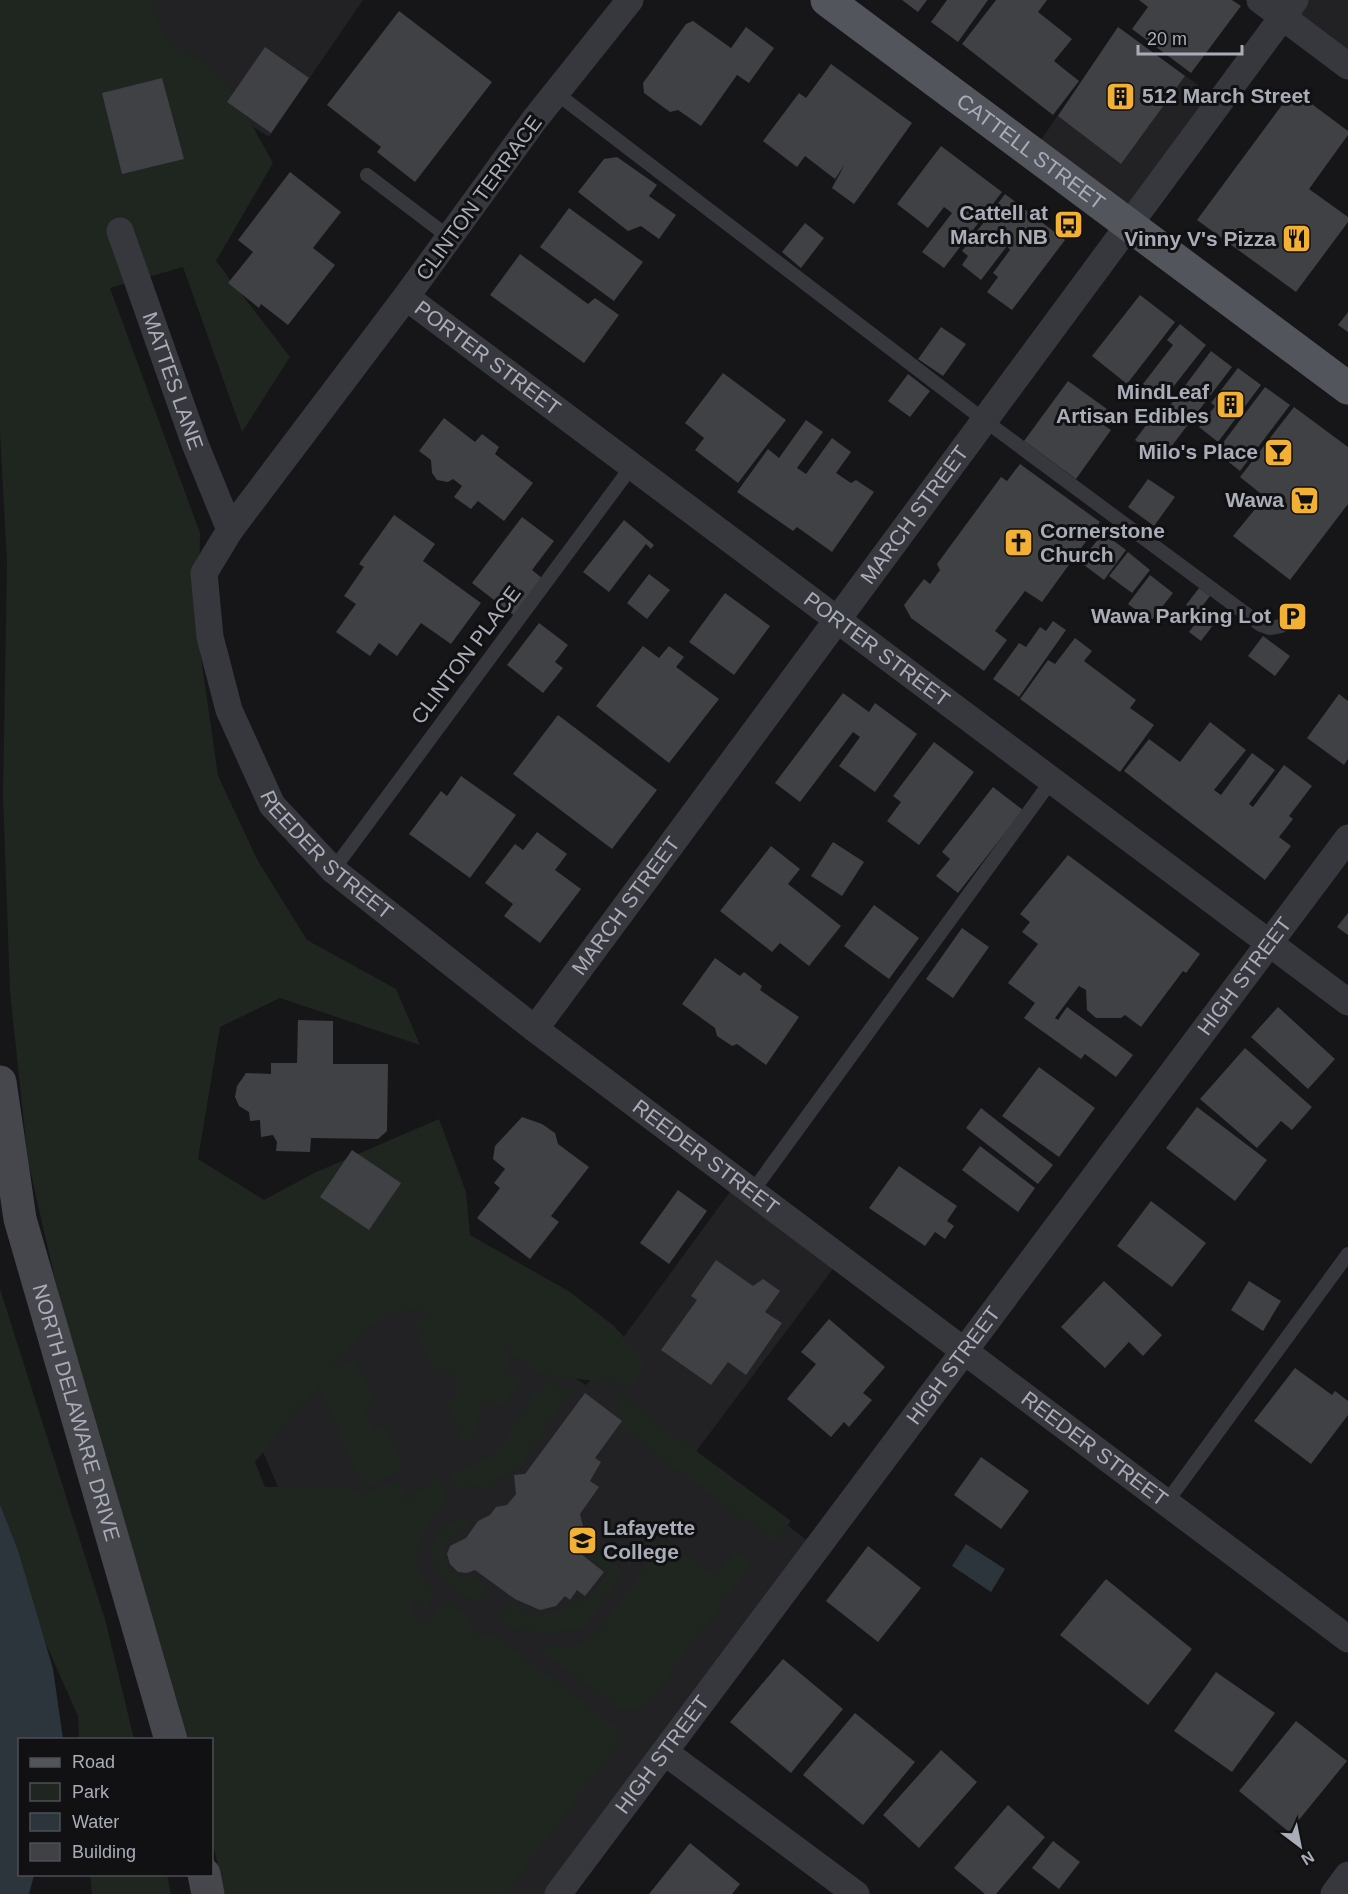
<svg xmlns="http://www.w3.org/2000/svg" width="1348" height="1894" viewBox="0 0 1348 1894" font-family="Helvetica,sans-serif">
<rect width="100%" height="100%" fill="#161618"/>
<path fill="#222225" d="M125,0H363L269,137L225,109Z
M1278,0H1348V52Z
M1118,27L1220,101L1129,225L1032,153Z
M738,1181L841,1258L695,1453L818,1549L561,1894H437L280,1492L243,1405L405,1277L586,1385L598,1372Z"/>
<path fill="#1e261f" d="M0,0H150L164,36L212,69L231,87L273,163L216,261L290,357L242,432L183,267L110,288L200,533L199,643L218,776L258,861L307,940L396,989L420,1045L280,998L220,1027L198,1159L264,1200L314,1173L439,1119L466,1192L470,1235L570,1292L614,1326L645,1361L633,1386L540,1374L505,1348L510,1373L524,1378L506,1404C472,1399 481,1417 473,1439L464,1445L446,1402C455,1397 457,1392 457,1381L447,1371L433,1370L416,1330L415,1323L431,1313C385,1298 359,1337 333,1368L356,1359L375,1402L365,1410L373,1428L385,1426L404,1470L363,1488L319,1384L255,1462L265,1487H346L362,1495L400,1480L405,1501L438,1477L448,1500C422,1531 400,1557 436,1593L424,1611L411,1598L412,1616L426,1625L445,1600L466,1614L473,1632L481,1635L492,1633L615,1725L616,1737L620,1741L505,1894H225L212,1840V1740L185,1739L73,1358L28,1161L10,992L3,796L7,562L0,432Z
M0,1289L105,1619L134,1739H79L78,1716L42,1635L18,1550L0,1504Z
M548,1381L570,1392L518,1470L497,1479L487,1489L474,1485L457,1490L450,1473C468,1466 487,1461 500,1446C517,1426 525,1395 548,1381Z
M619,1394L791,1521L775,1542L618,1426L622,1421L617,1417Z
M462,1519L471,1521L462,1533L448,1541L444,1549V1558L453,1572L461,1576H473L488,1586L476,1603C464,1595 447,1586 438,1574C421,1551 438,1526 462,1519Z
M664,1539L713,1575L735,1551L752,1563L642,1711L636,1709L622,1710L533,1646H576L598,1632Z
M585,1542L624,1572L587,1624L580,1629L545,1633L512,1629L499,1620L511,1603C540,1620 550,1618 577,1599L584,1603L608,1573L579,1550Z
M90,1875H167L171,1894H92Z"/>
<path fill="#2c353c" d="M0,1504L18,1550L53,1669L63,1739L20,1740V1874L34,1875L29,1894H0Z
M966,1544L1005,1569L991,1592L952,1566Z"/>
<path fill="#404145" d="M902,0H927L918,12Z
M947,0H988L958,42L931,22Z
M996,0H1047L1038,12L1072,39L1054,61L1079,81L1053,115L962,44Z
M1139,0H1232L1241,6L1191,73L1132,29L1148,7Z
M399,11L492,82L415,182L377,152L381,147L327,105Z
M693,21L731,48L746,27L774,48L749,83L737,75L701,126L678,110L670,112L644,93L643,83L686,24Z
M1118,27L1185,76L1121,164L1058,116Z
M265,47L309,78L271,133L227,102Z
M831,64L912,123L854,204L832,188L845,164L835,179L805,156L797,167L763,141L799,93L806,98Z
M162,78L184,159L122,174L102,93Z
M1293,90L1348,131V135L1309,189L1348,217V222L1296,292L1197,220Z
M941,146L1002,192L944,268L922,252L952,213L944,207L928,228L897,204Z
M617,157L657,185L649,196L676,215L659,239L641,226L628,231L578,192L604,159Z
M290,172L341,212L313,248L335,265L288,325L261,304L259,308L228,283L253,252L238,240Z
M1005,194L1065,240L1012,310L987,292L998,277L993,273L1010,250L1007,246L981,280L962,265L968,256L962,251Z
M569,208L643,262L614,301L540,247Z
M805,223L824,238L801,268L782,252Z
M520,254L588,304L595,298L619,315L584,363L490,295Z
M1140,295L1175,322L1127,384L1092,356Z
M1348,312V332L1338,325Z
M1180,324L1206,345L1163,400L1143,384L1173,345L1167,340Z
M941,327L966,344L943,376L918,359Z
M1211,351L1232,367L1161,460L1135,440L1160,407L1166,411Z
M1238,368L1261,385L1218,442L1199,427L1215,406L1211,403Z
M723,373L786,420L738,483L695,450L704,438L685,423Z
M908,374L930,391L910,417L888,401Z
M1068,381L1111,412L1102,424L1111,430L1076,479L1024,441Z
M1265,387L1290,405L1240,471L1216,452Z
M1294,407L1348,447V504L1290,580L1233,536L1265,497L1240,477Z
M444,418L475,442L482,434L499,447L495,454L533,483L504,521L478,501L471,509L454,497L462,486L453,479L448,482L437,480L432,473L431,460L419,451Z
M806,420L823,432L797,468L806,474L832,438L851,452L836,473L851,483L856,480L874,492L832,552L797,527L793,531L737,492L768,449L779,458Z
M1020,464L1100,522L1042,602L1025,591L995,631L1007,640L984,671L911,618L904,605L924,579L930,584L940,570L937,564L1001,477L1007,481Z
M1148,479L1175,497L1154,526L1128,507Z
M394,515L435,544L423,561L481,603L451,644L421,623L397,656L379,643L370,656L336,632L356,604L344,596L364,567L359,564Z
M522,517L554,541L532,570L543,579L515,616L472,583Z
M624,520L654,545L651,549L646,544L609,592L583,572Z
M1103,533L1126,550L1104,580L1080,562Z
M1128,552L1150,570L1132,593L1109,576Z
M649,574L670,590L647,619L627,603Z
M1150,575L1173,593L1151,621L1128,604Z
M1199,588L1210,596L1197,613L1186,605Z
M725,593L770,626L734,675L689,642Z
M1205,611L1217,620L1201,641L1189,632Z
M1053,621L1066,630L1019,697L993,679L1019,643L1026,647L1040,627L1046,631Z
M539,623L568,645L555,662L563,668L543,693L507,665Z
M1263,636L1290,656L1275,676L1248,656Z
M1075,638L1092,651L1084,661L1136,700L1130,708L1154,725L1120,772L1020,699L1048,660L1055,664Z
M643,646L659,658L669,646L684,657L676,667L719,699L669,763L596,706Z
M843,693L869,712L875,703L917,734L875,792L839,766L860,737L853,732L800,802L775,783Z
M1339,694L1348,701V759L1344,765L1307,738Z
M558,715L657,790L612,849L513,774Z
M1210,722L1246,750L1214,790L1221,795L1252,753L1275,770L1249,804L1253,807L1284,765L1312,786L1289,816L1293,819L1279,837L1291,846L1265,880L1124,771L1149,739L1180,762Z
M934,742L974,772L919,845L887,821L901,802L893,796Z
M461,776L516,815L470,878L409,834L441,791L447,796Z
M993,787L1023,810L958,893L936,876L950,859L942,852Z
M537,832L567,854L555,870L581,889L540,943L504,916L513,904L485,883L515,844L523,850Z
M833,842L864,862L842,896L811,876Z
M771,846L800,869L788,884L841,926L809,966L780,943L772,952L720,911Z
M1068,855L1200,954L1186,973L1183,971L1141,1027L1125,1015L1121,1018H1096L1087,1010L1086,990L1079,986L1055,1018L1058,1020L1067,1007L1133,1055L1116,1077L1085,1054L1081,1059L1024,1018L1035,1003L1008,983L1038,944L1022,932L1030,922L1020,914Z
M874,905L919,938L889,979L844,946Z
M1348,913V935L1337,927Z
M962,928L989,947L953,998L926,979Z
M715,958L740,976L744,972L762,986L760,990L799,1017L766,1065L737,1044L732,1046L717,1036L715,1028L682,1004Z
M1278,1007L1335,1059L1308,1089L1251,1037Z
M298,1020L333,1021V1064H388L387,1131L378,1139L311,1138L310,1152L276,1151L277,1142L273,1135L261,1137L260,1120L250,1121L249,1112L239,1106L235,1097L237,1086L246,1073L271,1074V1063H297Z
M1245,1048L1312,1107L1292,1130L1281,1121L1257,1148L1200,1099Z
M1039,1067L1095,1108L1059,1157L1002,1116Z
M1197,1107L1267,1160L1235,1201L1166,1148Z
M981,1108L1053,1165L1038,1184L966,1128Z
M522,1117L542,1124L555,1133L558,1144L589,1167L551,1216L559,1222L530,1259L477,1218L500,1188L494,1183L505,1169L493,1159L495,1146Z
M980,1146L1035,1188L1018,1212L962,1170Z
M352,1150L401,1183L369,1230L320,1197Z
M899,1166L957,1206L947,1221L954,1226L945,1239L935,1232L925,1246L869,1208Z
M678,1190L707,1211L669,1264L640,1243Z
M1151,1201L1206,1243L1172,1287L1117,1246Z
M716,1260L753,1286L763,1279L780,1291L765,1312L782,1323L746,1375L728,1362L711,1385L661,1350L697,1300L691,1296Z
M1104,1281L1162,1335L1143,1356L1129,1342L1105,1368L1061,1327Z
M1249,1281L1281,1301L1263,1331L1231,1310Z
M829,1319L885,1367L863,1393L872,1400L849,1427L844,1422L831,1437L787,1399L816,1364L801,1352Z
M1295,1368L1332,1395L1335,1391L1348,1401V1415L1311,1464L1254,1421Z
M585,1393L622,1421L595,1458L601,1462L590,1481L599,1487L580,1514L583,1526L578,1533L582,1538L576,1550L604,1572L585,1596L577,1590L570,1600L565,1596L556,1606L540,1610L515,1599L475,1570L467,1573L458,1572L450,1564L447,1554L450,1546L466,1538L478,1521L490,1515L496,1507L507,1505L516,1494L514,1475L525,1474Z
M981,1457L1029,1491L1001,1529L954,1495Z
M868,1546L921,1588L878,1642L826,1601Z
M1106,1579L1192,1649L1148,1705L1060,1635Z
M783,1659L843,1709L791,1773L730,1722Z
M1216,1672L1275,1713L1232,1772L1174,1731Z
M855,1713L915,1762L863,1825L803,1775Z
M1296,1721L1347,1761L1289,1832L1239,1791Z
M941,1750L977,1782L919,1848L883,1815Z
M1008,1805L1045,1837L996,1894H985L954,1868Z
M1053,1841L1080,1862L1059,1889L1032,1868Z
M690,1843L740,1884L732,1894H649Z"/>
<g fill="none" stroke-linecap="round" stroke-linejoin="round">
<path stroke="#37383d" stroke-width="14" d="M556,93L984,420L1261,625L1270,628L1281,626
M367,175L450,238
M333,870L632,466
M752,1192L1052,780
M1166,1503L1348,1254"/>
<g stroke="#37383d" stroke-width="27">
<path id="s1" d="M630,0L535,119L406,297L230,530L204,573L210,637L229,710L272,805L333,870L535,1029L1348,1639"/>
<path d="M1260,0L1348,66"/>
<path id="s2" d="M120,231L195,444L230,530"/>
<path id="s3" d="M406,297L1348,1002"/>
<path id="s4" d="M535,1029L1295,0"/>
<path d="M666,1753L856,1894"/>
<path id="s5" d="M558,1894L1348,838"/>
<path d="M1334,1894L1348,1875"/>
</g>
<g stroke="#45474d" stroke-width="33">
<path id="s6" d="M0,1082L20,1219L171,1740"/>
<path d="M204,1874L208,1894"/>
</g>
<path stroke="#53555c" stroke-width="33" id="s7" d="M827,0L1348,388"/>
</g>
<defs>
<symbol id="building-square" viewBox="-11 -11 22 22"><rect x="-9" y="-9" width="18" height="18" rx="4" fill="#f2b134" stroke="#111113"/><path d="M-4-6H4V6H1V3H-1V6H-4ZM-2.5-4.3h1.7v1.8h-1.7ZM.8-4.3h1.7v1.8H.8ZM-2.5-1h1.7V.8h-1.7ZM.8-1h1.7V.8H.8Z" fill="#111"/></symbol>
<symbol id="bus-square" viewBox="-11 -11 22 22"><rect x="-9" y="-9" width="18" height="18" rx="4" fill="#f2b134" stroke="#111113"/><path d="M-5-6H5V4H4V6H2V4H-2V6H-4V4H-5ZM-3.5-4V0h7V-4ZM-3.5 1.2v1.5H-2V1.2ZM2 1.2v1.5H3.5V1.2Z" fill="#111"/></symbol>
<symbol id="restaurant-square" viewBox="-11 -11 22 22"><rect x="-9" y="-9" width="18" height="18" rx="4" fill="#f2b134" stroke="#111113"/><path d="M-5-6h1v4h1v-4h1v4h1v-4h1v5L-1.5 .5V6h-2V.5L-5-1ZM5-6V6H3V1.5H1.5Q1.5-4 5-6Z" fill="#111"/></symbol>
<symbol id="bar-square" viewBox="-11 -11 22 22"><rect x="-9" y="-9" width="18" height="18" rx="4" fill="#f2b134" stroke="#111113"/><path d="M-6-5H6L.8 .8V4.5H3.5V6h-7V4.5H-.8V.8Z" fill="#111"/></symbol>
<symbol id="supermarket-square" viewBox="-11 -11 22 22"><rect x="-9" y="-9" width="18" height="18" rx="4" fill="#f2b134" stroke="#111113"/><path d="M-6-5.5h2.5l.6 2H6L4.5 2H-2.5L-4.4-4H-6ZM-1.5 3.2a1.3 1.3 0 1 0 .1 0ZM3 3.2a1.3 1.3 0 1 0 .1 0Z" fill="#111"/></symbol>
<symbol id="church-square" viewBox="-11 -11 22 22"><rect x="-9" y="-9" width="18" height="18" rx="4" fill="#f2b134" stroke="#111113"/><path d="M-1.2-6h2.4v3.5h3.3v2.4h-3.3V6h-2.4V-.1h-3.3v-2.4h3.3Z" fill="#111"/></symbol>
<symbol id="parking-square" viewBox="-11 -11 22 22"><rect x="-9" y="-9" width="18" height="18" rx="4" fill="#f2b134" stroke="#111113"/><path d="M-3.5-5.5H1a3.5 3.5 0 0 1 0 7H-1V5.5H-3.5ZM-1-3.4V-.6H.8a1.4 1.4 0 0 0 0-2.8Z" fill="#111"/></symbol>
<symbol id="university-square" viewBox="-11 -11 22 22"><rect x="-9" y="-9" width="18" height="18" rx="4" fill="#f2b134" stroke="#111113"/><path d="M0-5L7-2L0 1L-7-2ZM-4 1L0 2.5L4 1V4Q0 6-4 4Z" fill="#111"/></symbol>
</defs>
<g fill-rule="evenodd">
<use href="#building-square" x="1104" y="80" width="33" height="33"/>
<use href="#bus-square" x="1052" y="208" width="33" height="33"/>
<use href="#restaurant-square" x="1280" y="222" width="33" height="33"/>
<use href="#building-square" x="1214" y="388" width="33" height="33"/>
<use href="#bar-square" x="1262" y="436" width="33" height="33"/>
<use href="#supermarket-square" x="1288" y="484" width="33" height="33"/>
<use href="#church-square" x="1002" y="526" width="33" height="33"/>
<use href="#parking-square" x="1276" y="600" width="33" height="33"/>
<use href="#university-square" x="566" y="1524" width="33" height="33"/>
</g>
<g text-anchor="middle" stroke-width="6" stroke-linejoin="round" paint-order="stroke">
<g font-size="21" font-weight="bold" fill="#a8adb8" stroke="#111113" text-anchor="end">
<text x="1142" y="103" text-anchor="start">512 March Street</text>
<text x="1048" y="220">Cattell at<tspan x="1048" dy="24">March NB</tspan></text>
<text x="1276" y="246">Vinny V's Pizza</text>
<text x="1209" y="399">MindLeaf<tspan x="1209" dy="24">Artisan Edibles</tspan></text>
<text x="1258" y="459">Milo's Place</text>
<text x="1284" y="507">Wawa</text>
<text x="1040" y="538" text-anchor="start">Cornerstone<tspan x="1040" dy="24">Church</tspan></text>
<text x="1271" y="623">Wawa Parking Lot</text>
<text x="603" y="1535" text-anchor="start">Lafayette<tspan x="603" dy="24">College</tspan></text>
</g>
<g font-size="21" fill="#a8adb8" stroke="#111113">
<text dy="7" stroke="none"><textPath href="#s7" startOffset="254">CATTELL STREET</textPath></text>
<text transform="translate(479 198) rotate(-54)" y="7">CLINTON TERRACE</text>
<text dy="7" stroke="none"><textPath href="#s3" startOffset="102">PORTER STREET</textPath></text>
<text dy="7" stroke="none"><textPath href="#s2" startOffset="159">MATTES LANE</textPath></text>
<text dy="7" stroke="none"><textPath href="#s4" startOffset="639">MARCH STREET</textPath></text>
<text dy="7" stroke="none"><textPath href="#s3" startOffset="588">PORTER STREET</textPath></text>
<text transform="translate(466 655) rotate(-53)" y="7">CLINTON PLACE</text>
<text dy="7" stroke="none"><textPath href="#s1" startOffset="1032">REEDER STREET</textPath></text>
<text dy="7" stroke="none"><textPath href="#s4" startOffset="153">MARCH STREET</textPath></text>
<text dy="7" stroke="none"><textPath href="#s5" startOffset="1146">HIGH STREET</textPath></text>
<text dy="7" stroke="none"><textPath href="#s1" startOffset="1518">REEDER STREET</textPath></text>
<text dy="7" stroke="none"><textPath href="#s5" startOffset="660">HIGH STREET</textPath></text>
<text dy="7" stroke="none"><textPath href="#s6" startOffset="340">NORTH DELAWARE DRIVE</textPath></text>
<text dy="7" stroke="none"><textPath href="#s1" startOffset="2004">REEDER STREET</textPath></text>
<text dy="7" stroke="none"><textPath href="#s5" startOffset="174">HIGH STREET</textPath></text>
</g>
</g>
<rect x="18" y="1738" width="195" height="138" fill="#111113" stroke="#4d4f55" stroke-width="1.5"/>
<rect x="30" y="1758" width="30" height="9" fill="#53555c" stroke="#4d4f55" stroke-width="1.5"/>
<text x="72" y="1768" font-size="18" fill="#a8adb8">Road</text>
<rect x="30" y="1783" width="30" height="18" fill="#1e261f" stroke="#4d4f55" stroke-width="1.5"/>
<text x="72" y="1798" font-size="18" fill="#a8adb8">Park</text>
<rect x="30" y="1813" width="30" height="18" fill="#2c353c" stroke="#4d4f55" stroke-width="1.5"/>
<text x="72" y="1828" font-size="18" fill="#a8adb8">Water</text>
<rect x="30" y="1843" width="30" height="18" fill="#404145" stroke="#4d4f55" stroke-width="1.5"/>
<text x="72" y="1858" font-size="18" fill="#a8adb8">Building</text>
<g transform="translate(1300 1846) rotate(148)" stroke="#111113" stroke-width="4.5" paint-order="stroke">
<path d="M0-4.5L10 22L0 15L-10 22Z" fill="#a8adb8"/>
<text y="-9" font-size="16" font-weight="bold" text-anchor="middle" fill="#a8adb8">N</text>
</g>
<path d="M1138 45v9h104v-9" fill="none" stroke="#a8adb8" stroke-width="3"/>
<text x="1147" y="45" font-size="18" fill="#a8adb8" stroke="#111113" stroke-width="4.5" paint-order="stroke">20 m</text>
</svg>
